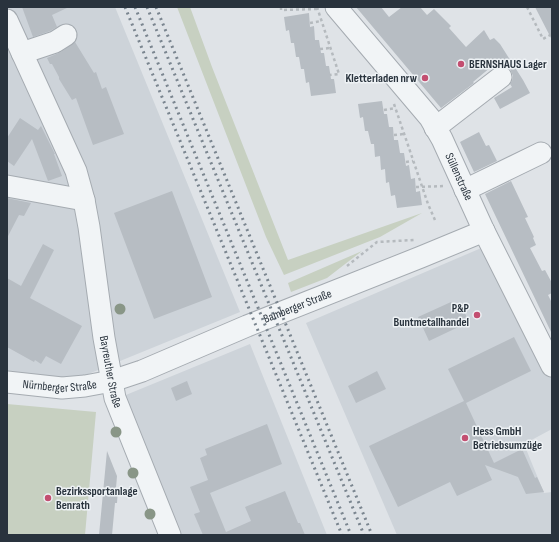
<svg xmlns="http://www.w3.org/2000/svg" width="559" height="542" viewBox="0 0 559 542" font-family="'Sofia Sans Condensed',sans-serif">
<rect width="100%" height="100%" fill="#dfe3e7"/>
<path fill="#cdd3d9" d="M7,7H115L240,312L76,379L7,373Z
M486,246L552,380V429L524,444L544,493L552,492V535H397L306,323Z
M250,344L327,535H176L121,397Z"/>
<path fill="#c7d0c1" d="M177,7H190L212,67L288,260L422,213L380,237L284,275L266,237Z
M362,251L327,278L291,292L288,283Z
M7,404L96,412L85,535H7Z"/>
<path fill="#b7bdc3" d="M22,7H69L52,15L57,27L50,31L33,37Z
M356,7H381L389,17L402,7H420L427,15L434,9L451,26L449,28L466,47L484,30L490,40L494,38L500,44L523,80L530,93L500,109L494,98L512,87L510,84L512,81L513,76L510,69L505,66L499,65L497,62L473,82L474,83L441,108Z
M535,7H552V40Z
M309,13L310,27L314,26L315,40H319L321,53H324L326,66H329L331,79H334L336,93L311,96L309,82L306,83L304,69H301L299,57H296L294,43H291L289,30L286,31L284,17Z
M75,42L94,73L96,72L102,89L106,87L124,134L93,145L76,98L72,100L59,79V77L52,64H50L47,58L61,52Z
M382,101L384,114H387L389,127H393L394,140H398L400,153H404L406,166L409,165L411,179L415,178L416,192L420,191L422,205L397,208L395,195L391,196L389,182L386,183L385,169L381,170L380,156L375,157L374,144H371L368,131H365L363,117L360,118L358,104Z
M20,118L38,130L41,126L55,154H54L62,176L48,181L32,139L14,166L7,161V138Z
M479,132L486,146L489,145L497,161L474,172L460,142Z
M511,181L528,217L525,218L534,237L533,238L536,245L530,248L542,271L545,270L552,283V293L548,295L552,303V334L485,194Z
M172,191L212,297L154,319L114,213Z
M7,198L31,203L24,216L19,215L7,238Z
M43,244L54,250L30,298L82,326L61,364L46,356L41,364L35,360L34,362L7,347V278L21,286Z
M451,302L453,306L460,303L469,322L429,341L418,317Z
M514,337L531,371L466,403L494,463L522,449L535,478L537,477L544,492L526,494L518,477L485,465L492,480L457,496L450,482L398,507L369,446L464,401L448,369Z
M377,371L386,389L356,403L348,386Z
M187,381L192,394L176,401L171,388Z
M267,424L282,464L210,493L226,532L251,521L245,507L285,491L298,523H300L305,535H203L194,514L200,512L190,487L208,480L200,458L207,455L205,449Z
M107,451L117,476L116,488H118L117,503H115L112,535H99Z"/>
<g fill="none" stroke-linecap="round" stroke-linejoin="round">
<defs>
<g id="minor">
<path id="s1" d="M336,7L430,118L442,139L484,231L552,366"/>
<path id="s2" d="M7,20L76,171L84,200L89,227L104,338L115,398L170,535"/>
<path d="M22,53L55,42L66,35"/>
<path d="M435,128L501,77"/>
<path d="M7,186L84,200"/>
<path d="M465,190L541,153"/>
<path id="s3" d="M7,382L62,388L85,386L112,381L142,371L247,326L421,257L484,231"/>
</g>
</defs>
<use href="#minor" stroke="#a5abb1" stroke-width="23"/>
<path stroke="#b5babe" stroke-width="2.5" stroke-dasharray="3 3" stroke-linecap="butt" d="M281,7V10L317,9
M317,7L339,74L330,75
M527,7L543,39L552,34
M310,23L321,21
M320,49L330,48
M394,104L428,204L435,220
M384,110L396,108
M394,135L404,134
M406,162L413,161
M416,187L445,186
M347,266L377,242L414,240"/>
<use href="#minor" stroke="#f1f4f6" stroke-width="21"/>
<path stroke="#7a858f" stroke-width="3" stroke-dasharray="2 4" stroke-linecap="butt" d="M125,7L342,535
M135,7L351,535
M147,7L364,535
M156,7L372,535"/>
</g>
<g fill="#899687">
<circle cx="120" cy="309" r="5.5"/>
<circle cx="116" cy="432" r="5.5"/>
<circle cx="133" cy="473" r="5.5"/>
<circle cx="150" cy="514" r="5.5"/>
</g>
<g fill="#c34e70" stroke="#eef2f5" stroke-width="1.5">
<circle cx="461" cy="64" r="4"/>
<circle cx="425" cy="78" r="4"/>
<circle cx="477" cy="315" r="4"/>
<circle cx="465" cy="438" r="4"/>
<circle cx="48" cy="498" r="4"/>
</g>
<g text-anchor="middle" stroke-width="3" stroke-linejoin="round" paint-order="stroke">
<g font-size="12" font-weight="bold" fill="#29333d" stroke="#eef2f5" text-anchor="start">
<text x="469" y="68">BERNSHAUS Lager</text>
<text x="417" y="82" text-anchor="end">Kletterladen nrw</text>
<text x="469" y="312" text-anchor="end">P&amp;P<tspan x="469" dy="14">Buntmetallhandel</tspan></text>
<text x="473" y="435">Hess GmbH<tspan x="473" dy="14">Betriebsumzüge</tspan></text>
<text x="56" y="495">Bezirkssportanlage<tspan x="56" dy="14">Benrath</tspan></text>
</g>
<g font-size="12" fill="#29333d" stroke="#eef2f5">
<text dy="4" stroke="none"><textPath href="#s1" startOffset="211">Süllenstraße</textPath></text>
<text dy="4" stroke="none"><textPath href="#s3" startOffset="306">Bamberger Straße</textPath></text>
<text dy="4" stroke="none"><textPath href="#s2" startOffset="370">Bayreuther Straße</textPath></text>
<text dy="4" stroke="none"><textPath href="#s3" startOffset="53">Nürnberger Straße</textPath></text>
</g>
</g>
<rect width="559" height="542" fill="none" stroke="#29333d" stroke-width="16"/>
</svg>
